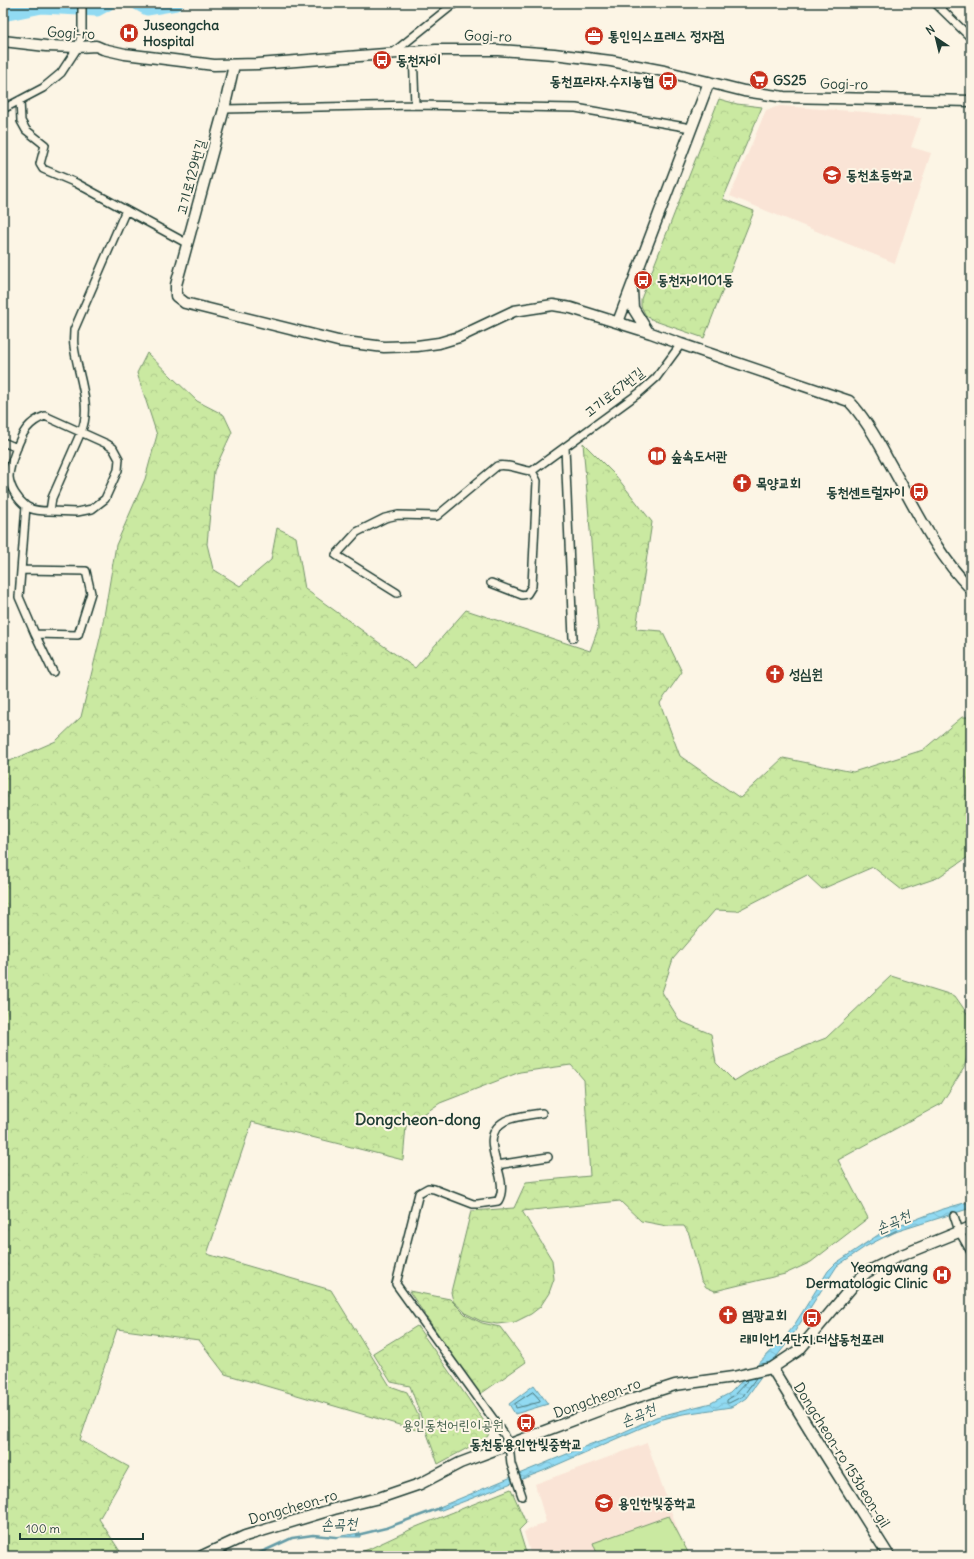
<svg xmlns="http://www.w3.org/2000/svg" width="974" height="1559" viewBox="0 0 974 1559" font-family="Delius,'Poor Story',sans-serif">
<defs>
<pattern id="forest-crowns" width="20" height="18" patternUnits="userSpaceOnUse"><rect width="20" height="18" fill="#cae9a1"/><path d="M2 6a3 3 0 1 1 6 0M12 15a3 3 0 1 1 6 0" fill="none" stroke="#adc98b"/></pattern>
<pattern id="water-waves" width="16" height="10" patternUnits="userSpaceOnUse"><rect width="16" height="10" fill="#91daf2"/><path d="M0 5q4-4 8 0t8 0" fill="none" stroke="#7dbcd0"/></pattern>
</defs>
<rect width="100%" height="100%" fill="#fcf5e5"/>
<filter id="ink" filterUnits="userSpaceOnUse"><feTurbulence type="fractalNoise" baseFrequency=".025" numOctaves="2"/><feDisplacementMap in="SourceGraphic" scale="8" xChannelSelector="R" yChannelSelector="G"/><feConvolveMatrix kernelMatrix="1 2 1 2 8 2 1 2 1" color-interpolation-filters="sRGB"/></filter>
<g filter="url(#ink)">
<path fill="#fae4d6" d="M780,106L866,112L921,118L911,147L931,153L895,263L730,196L766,110Z
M647,1443L687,1556H531L524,1532L546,1522L535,1484Z"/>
<path fill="#cae9a1" stroke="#74936a" d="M669,1516L690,1556H598L593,1543Z"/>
<path fill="url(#forest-crowns)" stroke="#74936a" d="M719,99L737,104L762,107L723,199L754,211L704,338L655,321L646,316L641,306V299Z
M147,353L197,401L224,415L232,432L214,471L207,544L213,569L240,586L271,560L277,528L296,537L305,589L378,642L415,668L466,610L590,651L598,629L583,443L616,476L652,522L636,629L662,631L682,672L660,703L680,756L740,798L783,758L853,772L923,750L962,717H971V855L937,878L902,890L873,867L822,889L807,875L737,911L715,910L673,959L662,992L680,1021L711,1034L716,1063L734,1081L767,1061L826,1038L891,976L955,996L971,1019V1043L964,1068L941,1104L838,1160L868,1218L811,1262L785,1274L715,1291L706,1287L701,1280L689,1234L684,1226H667L641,1221L620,1201L522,1211L552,1260L554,1279L549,1293L540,1307L531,1314L515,1322L497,1324L481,1321L467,1314L453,1301L451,1292L471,1211L514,1208L526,1182L590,1176L584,1080L571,1065L520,1072L440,1103L406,1126L403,1160L252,1122L207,1254L331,1290L390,1386L407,1392L418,1415L420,1431L225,1374L199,1340L117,1329L80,1440L129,1467L99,1519L123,1556H3V764L56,741L81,717L101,634L116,545L145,479L157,435L137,373Z
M409,1291L450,1299L466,1315L482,1323L500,1327L526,1362L479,1395Z
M417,1326L486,1424L489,1430L488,1436L484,1439L438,1464L410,1386L391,1382L373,1353Z
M511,1489L526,1523L519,1530L527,1556H350L369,1549L416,1527Z"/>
<path fill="url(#water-waves)" stroke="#639ba6" d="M971,1201V1208L892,1233L865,1247L837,1266L788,1342L770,1365L746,1398L740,1402L731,1407L683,1414L659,1420L543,1471L439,1511L437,1508L591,1444L615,1436L656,1417L711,1403L730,1393L785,1337L793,1327L828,1271L836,1263L881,1233L940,1210Z
M534,1385L548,1404L515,1414L509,1404Z
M360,1533V1537H335Z"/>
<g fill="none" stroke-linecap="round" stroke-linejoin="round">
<path stroke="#4d7c80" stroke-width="1" d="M749,1379L733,1396L727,1400V1403H729L743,1396L756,1378
M533,1392L540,1400V1402L516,1408L515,1404Z"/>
<path stroke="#639ba6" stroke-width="2.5" d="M886,1236L896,1231
M357,1535L386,1528L440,1508
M253,1556L292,1538L313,1535L336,1537"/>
<path stroke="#91daf2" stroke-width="15" d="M138,3L147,8L176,3
M3,14L42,6L97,9L108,3"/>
<defs>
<path id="street" d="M935,3L971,38
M413,51L415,105
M394,52L455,3
M20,100L21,121L26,130L45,145L40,164L43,169L76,183L188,244
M3,109L43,88L61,73L78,47L82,34V3
M224,109L415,105L576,108L691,128
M3,442L17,448
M565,447L573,638
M26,506L19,597L35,634L53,672
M50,511L77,512L92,509L105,499L118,470L119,459L113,448L107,444L45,416C28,422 22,433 16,450C13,458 9,468 9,477C10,488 18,500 26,506C33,511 42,511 50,511L52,498L81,432C93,406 77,373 74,346C73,341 74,335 74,330L126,210
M21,570L86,571L91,593L78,635L35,634
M491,583L522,595L527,594L532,586L537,481L532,471
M397,593L336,555L357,532L385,518L398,515L437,516L497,466C509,463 521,471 532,471L639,393L656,378L681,344
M497,1165L548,1157
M954,1216L959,1231L971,1252
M522,1496L511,1464L509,1444L504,1434L396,1284L419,1193L428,1188L434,1189L473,1204H478L498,1201C513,1177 473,1139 505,1121C515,1116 530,1115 542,1113"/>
<path id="secondary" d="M3,41L46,46L78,47L96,46L103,49L125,54L214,65L258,64L436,50H498L554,54L611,61L664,71L744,91L784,97L971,101
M234,65L224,109L176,285V296L185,303L338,341L384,347L417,346L439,343L459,337L514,311L553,305L571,308L651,333L681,344L849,401C865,418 877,439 888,460C913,504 935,553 971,589
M632,290L633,308L648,332
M618,322L709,82
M772,1368L821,1448L889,1556
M202,1556L245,1536L334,1509L379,1498L420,1484L460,1463L616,1404L675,1385L733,1377L772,1368L799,1350L856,1282L867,1272L897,1257L971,1227"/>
</defs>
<use href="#street" stroke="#1f3d34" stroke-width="10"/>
<use href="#secondary" stroke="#1f3d34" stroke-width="13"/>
<use href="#street" stroke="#fcf5e5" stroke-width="7"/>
<use href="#secondary" stroke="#fcf5e5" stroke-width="10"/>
</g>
</g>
<defs>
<symbol id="hospital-disc" viewBox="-11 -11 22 22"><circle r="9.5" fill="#c8321e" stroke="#fcf5e5"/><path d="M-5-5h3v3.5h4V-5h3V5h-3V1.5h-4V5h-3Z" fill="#fff"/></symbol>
<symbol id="office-disc" viewBox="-11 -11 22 22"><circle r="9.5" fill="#c8321e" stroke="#fcf5e5"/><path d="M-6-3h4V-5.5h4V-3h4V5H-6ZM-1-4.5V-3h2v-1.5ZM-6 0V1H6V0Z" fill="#fff"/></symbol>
<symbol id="bus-disc" viewBox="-11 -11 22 22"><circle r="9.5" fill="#c8321e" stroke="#fcf5e5"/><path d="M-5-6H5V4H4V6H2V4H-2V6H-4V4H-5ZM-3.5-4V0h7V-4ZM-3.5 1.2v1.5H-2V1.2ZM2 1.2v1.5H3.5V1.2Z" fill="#fff"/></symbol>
<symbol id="supermarket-disc" viewBox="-11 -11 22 22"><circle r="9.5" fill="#c8321e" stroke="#fcf5e5"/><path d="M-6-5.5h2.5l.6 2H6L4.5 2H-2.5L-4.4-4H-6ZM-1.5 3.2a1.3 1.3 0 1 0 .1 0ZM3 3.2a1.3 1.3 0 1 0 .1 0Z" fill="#fff"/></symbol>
<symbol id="school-disc" viewBox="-11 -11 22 22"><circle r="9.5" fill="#c8321e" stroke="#fcf5e5"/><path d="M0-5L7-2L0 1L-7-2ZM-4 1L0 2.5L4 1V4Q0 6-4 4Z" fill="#fff"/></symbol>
<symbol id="library-disc" viewBox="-11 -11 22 22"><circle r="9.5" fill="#c8321e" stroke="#fcf5e5"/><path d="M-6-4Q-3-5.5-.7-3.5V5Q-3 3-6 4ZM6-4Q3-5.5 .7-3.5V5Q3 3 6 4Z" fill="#fff"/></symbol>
<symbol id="church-disc" viewBox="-11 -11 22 22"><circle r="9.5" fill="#c8321e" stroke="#fcf5e5"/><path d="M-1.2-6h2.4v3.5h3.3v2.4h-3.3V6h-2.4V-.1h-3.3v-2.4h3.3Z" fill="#fff"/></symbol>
</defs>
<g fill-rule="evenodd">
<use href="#hospital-disc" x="118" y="22" width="22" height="22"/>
<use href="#office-disc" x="583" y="25" width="22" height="22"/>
<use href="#bus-disc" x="371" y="49" width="22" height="22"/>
<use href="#supermarket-disc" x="748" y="69" width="22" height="22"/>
<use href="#bus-disc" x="657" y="70" width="22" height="22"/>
<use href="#school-disc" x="821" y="164" width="22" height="22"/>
<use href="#bus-disc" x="632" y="269" width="22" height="22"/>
<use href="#library-disc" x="646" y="445" width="22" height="22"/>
<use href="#church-disc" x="731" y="472" width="22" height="22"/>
<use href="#bus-disc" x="908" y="481" width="22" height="22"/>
<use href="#church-disc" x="764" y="663" width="22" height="22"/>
<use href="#hospital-disc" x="931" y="1264" width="22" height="22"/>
<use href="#church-disc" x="717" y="1304" width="22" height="22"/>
<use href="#bus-disc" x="801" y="1307" width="22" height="22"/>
<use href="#bus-disc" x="515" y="1412" width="22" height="22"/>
<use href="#school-disc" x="593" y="1492" width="22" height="22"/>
</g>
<g text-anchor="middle" stroke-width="4" stroke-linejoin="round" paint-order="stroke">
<g font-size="14" font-weight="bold" fill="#1f3d34" stroke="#fcf5e5" text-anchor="start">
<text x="143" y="30">Juseongcha<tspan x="143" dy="16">Hospital</tspan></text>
<text x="608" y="41">통인익스프레스 정자점</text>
<text x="396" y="65">동천자이</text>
<text x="773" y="85">GS25</text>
<text x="654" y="86" text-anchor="end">동천프라자.수지농협</text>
<text x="846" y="180">동천초등학교</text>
<text x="657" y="285">동천자이101동</text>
<text x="671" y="461">숲속도서관</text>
<text x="756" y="488">목양교회</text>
<text x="905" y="497" text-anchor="end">동천센트럴자이</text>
<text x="789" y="679">성심원</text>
<text x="928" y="1272" text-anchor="end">Yeomgwang<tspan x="928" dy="16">Dermatologic Clinic</tspan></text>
<text x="742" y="1320">염광교회</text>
<text x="812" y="1344" text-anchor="middle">래미안1.4단지.더샵동천포레</text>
<text x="526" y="1449" text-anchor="middle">동천동용인한빛중학교</text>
<text x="618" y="1508">용인한빛중학교</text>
</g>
<g font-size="14" fill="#1f3d34" stroke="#fcf5e5">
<text transform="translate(71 33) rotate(3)" y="5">Gogi-ro</text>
<text transform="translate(488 36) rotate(2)" y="5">Gogi-ro</text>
<text transform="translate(844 84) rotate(1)" y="5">Gogi-ro</text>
<text transform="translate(191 177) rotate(-75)" y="5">고기로129번길</text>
<text transform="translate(614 392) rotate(-38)" y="5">고기로67번길</text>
<text transform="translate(597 1398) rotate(-20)" y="5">Dongcheon-ro</text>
<text transform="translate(842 1455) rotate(58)" y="5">Dongcheon-ro 153beon-gil</text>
<text transform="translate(293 1507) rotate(-16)" y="5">Dongcheon-ro</text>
</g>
<g font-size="14" fill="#415f4a" stroke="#fcf5e5">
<text x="453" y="1430">용인동천어린이공원</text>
</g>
<g font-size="15" font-style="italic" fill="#365c5a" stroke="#fcf5e5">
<text transform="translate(893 1222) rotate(-24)" y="5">손곡천</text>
<text transform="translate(638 1415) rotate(-23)" y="5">손곡천</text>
<text transform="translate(339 1524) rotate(-2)" y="5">손곡천</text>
</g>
<g font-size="16" font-weight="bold" fill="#1f3d34" stroke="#fcf5e5">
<text x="418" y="1125">Dongcheon-dong</text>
</g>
</g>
<rect width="974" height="1559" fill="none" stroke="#fcf5e5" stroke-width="16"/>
<rect x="8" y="8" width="958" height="1543" fill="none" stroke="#1f3d34" stroke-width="1.5" filter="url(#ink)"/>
<g transform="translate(936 38) rotate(325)" stroke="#fcf5e5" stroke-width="3" paint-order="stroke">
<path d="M0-3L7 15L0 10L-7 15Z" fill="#1f3d34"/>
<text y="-6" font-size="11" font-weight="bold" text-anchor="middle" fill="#1f3d34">N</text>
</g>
<path d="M20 1533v6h123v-6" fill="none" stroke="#1f3d34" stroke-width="2"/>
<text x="26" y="1533" font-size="12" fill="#1f3d34" stroke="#fcf5e5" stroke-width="3" paint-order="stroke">100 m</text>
</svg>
